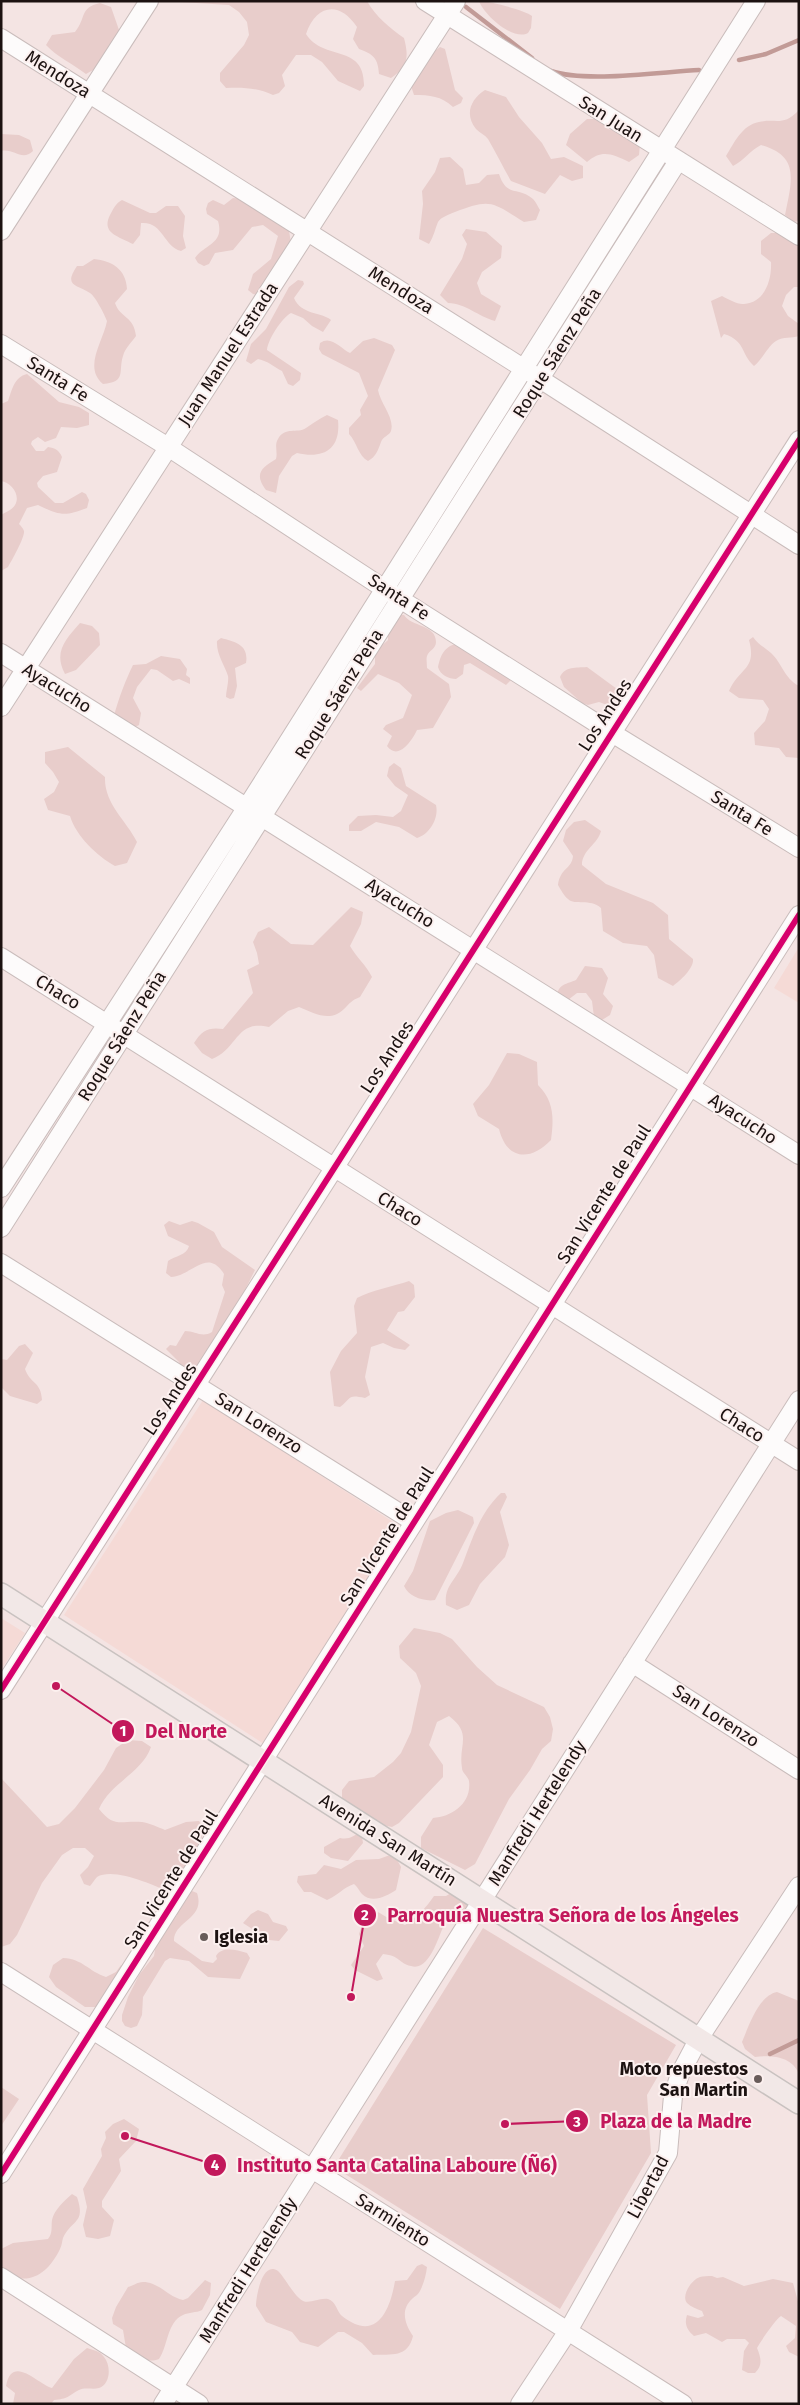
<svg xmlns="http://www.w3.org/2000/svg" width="800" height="2405" viewBox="0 0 800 2405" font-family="'Fira Sans',sans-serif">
<rect width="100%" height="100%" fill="#f4e4e3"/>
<path fill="#f5dad6" d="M799,947V1003L774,988Z
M203,1400L404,1529L264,1744L64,1615Z
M1,1618L25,1633L1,1670Z"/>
<path fill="#e8cdcb" d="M163,1H367C375,16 391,29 404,38C409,57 408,67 391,78L379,74C378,59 374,54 359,49L353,39L357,27C339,0 316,5 306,34C324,62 365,43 364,86L360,91L338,81L322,62L311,55H296L282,75L285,86L279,93L273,95C258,88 243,87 226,88L220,81V73L244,45L249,35L247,22L239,12L229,5Z
M479,1C489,1 525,10 532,16L531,28L528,33C513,41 484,15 479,1Z
M100,3L111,7L119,30L117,40L107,62L86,74C73,64 57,57 46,45L52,35L75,32C87,17 79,8 100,3Z
M440,47L445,49L455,90L463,98L461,103L453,107C441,96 430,95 414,95L410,83L431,54Z
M485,90L506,97L519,117L542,143L551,159L564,157L583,166V178L572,181L560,175L545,194L511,181C503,167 496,153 488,139C485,135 480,133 476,129C464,114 471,99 485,90Z
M799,110V221L794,222L785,215C792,180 800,156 761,145C749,151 745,160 733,166L726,156C734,143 742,125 759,122C777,118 783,127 799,110Z
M587,119H600L608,129L631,135L640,144L639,155L629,162C612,154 602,149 587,162L566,145L570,134Z
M1,134L19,135L30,140L33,151C22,162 14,148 1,151Z
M450,157L463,169L466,185L479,183L487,175L499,174C507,198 518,186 533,199C536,202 538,207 540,210L536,220L524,222C492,202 491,198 455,212C450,214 441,217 438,222C435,229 434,236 429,244L419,239L423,204L422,191L435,172L440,158Z
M233,198L244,199L253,208L280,218L289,231L292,249L259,295L253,294L248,290L253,274L271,259L278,236L263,225L252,227L233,250L215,253L209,264L204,266L198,263L195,258C203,245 225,244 218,221L207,214L206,209L208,203L213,200L224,205Z
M122,200L150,213H156L166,206H178L185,216L183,236L186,248L181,251C163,246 163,221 141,223L140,235L133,244C118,236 101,233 110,215C114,208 115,204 122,200Z
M466,229L486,232L502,246L501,258L482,272L477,283L481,294L501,306L495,321C477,316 467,304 448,303L440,295L462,259L467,244L462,235Z
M771,233H783L799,247V287H794L786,295L782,306L788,316L799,324V336C791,339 784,336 776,341C767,347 763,359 754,366C740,353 746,341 724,334L721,338L711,301L722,296C728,299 738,305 744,304C765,303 772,279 771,262L761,254V241Z
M94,259C112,261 126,269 127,289L115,303C120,318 134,316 136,336C132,342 125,348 123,356C118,371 127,382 103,384C83,367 103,342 107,321C105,315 95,296 90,293C77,284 63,287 77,266H83Z
M298,280L303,281L304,284L294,298C301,315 322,312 331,320L323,332L312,326L303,318L291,313C282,318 268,339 267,350L301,373L300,380L293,386L288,384L282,371C274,367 268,361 258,359L251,364L246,361L251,344L266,329L289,287Z
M374,338L392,345L395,350L378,390C380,403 395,418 391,431C389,436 383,436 381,442C378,450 376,457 368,461C358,456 357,442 349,434V428L361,415L360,410L368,396L359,373L322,354L319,349L320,343C331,335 340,348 350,353L363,341Z
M27,374L59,402L79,407L89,413V425L77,428L61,427L56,438L45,442L38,437L32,441L31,444L36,451H44L48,447C55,448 59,450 62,457L57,472L43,476L37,483L38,487L55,503H63L82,492L86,494L89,500L87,508C64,517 59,515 38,505L27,508L19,524C21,526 23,528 24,531C25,537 12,560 8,567L1,571V515C6,512 12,510 15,505C21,495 11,482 1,481V404L8,401C12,390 14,377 27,374Z
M327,415L338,420C341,450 323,459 297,453L292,456L279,476L276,493L266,490C254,474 261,468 276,459C278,452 274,445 278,439C285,426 297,434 306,428C313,423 319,419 327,415Z
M398,615H404C411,627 436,624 436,642C436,649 429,650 427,656C426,659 427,664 427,668L449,684L451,697L433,728L417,730C412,741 398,761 387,746L392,736L383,729L386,725L403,718L412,695L399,683L378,674L361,691L357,688L375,664V652L388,640V634Z
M80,623L92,626L99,633L100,645L76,670L65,674C53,652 66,639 80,623Z
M753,637C759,645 764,647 771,653C782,663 784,678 799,686V758L786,757L779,748L755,745L754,733L765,721L769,709L763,700L739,698L729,691C740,667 757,670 749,640Z
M221,638C236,642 249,645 246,663L235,668L237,686L234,698L230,699L226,697C226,691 229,682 228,676C225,666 216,654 217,641Z
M458,643L512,679L506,685L470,663L464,665L463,674L456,679C449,679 440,675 438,667C441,654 444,647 458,643Z
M161,656L180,659L187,669L186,675L190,678V684L179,679L173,681L157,670L151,669L137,687L133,698L141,713L139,725L133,728L114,716C118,700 126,679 133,665L146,664Z
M587,667L617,689L619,696L610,706L599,702L588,705L582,703L564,687L560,677C565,666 576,668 587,667Z
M68,747L105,777C104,804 126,820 137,842L127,863L115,866C97,856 76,836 70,816L48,810L44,799L54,792L59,782L53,772L45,763V752Z
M394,763L401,768L406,786L436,805C439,818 430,834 417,838L399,827L376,822L361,831H349V825L358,816L376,815L393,817L401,811L408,795L395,786L387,776L389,767Z
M585,820L601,831C598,844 582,850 582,865L606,884L653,903L668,915L669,939L693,959C694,968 681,980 673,986L658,978L654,955L647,946L623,943L603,931L601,908C590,898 575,906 568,899C564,896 561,890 558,885C560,868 572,869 573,856L563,841L566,830L574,822Z
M351,907L363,912L361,924L350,946C357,958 366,965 372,977L360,997C352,1000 350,1003 344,1009C330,1023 314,1013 299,1007L288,1011L269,1027C236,1019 238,1049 212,1059L202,1053L194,1043C202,1030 209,1027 223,1029L253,993L247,970L259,964L257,953L253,942L258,932L269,927L291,944L313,945Z
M585,966L602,968L608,978L603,994L613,1006L610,1015L602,1020L594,1017L592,1001L586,993H577L568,1000L557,996C558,984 567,984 576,980Z
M507,1053L519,1054L537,1062L538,1085C554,1101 554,1118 551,1140C531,1161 507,1161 499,1129L478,1116L473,1104L489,1085Z
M169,1221L180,1225L192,1221L198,1223L214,1232L222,1247L255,1270L245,1290L244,1302L228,1317V1322L196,1372L191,1374L181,1367L179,1362L166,1349L170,1345L176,1346L185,1331C195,1331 202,1338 212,1332L225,1292L222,1285L224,1274C207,1247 192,1276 171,1277L166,1273L168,1261C175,1256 187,1255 189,1246L168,1236L164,1225Z
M409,1281L414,1285L415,1297L404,1311L398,1312L387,1330L410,1345L405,1350L394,1348L383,1343L371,1347L365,1377L370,1395L365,1398C347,1394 352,1398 340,1407L334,1406L330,1372L341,1351L357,1333L354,1306L357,1298C370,1291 394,1286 409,1281Z
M25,1344L33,1353L25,1369C30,1384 41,1381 42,1400L37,1404L10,1396L1,1387V1359L7,1360L19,1346Z
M501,1493H505L507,1497L500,1512L509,1545L505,1557L480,1584L469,1605L457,1610L446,1605C444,1585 456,1581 463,1563C473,1537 480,1513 501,1493Z
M458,1510L473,1517L474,1523L435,1600C424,1602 408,1596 404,1586L413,1571L430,1521L446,1513Z
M414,1628L440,1633L452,1639L477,1667L497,1685L544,1707L550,1717L553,1729L551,1741L542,1749L530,1770L509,1799L475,1864L465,1870L421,1848V1837L433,1818C452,1817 472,1803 469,1781C468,1776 462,1773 462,1768C458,1745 473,1734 449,1716L437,1722L429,1745L443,1765V1777L399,1823L392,1827L373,1823L342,1803V1790L349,1781L374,1777L393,1762L401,1753L411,1732L421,1686L416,1673L400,1658L399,1646Z
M128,1740L142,1741L151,1747C142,1773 110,1783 99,1809C115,1829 121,1820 142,1822C149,1823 158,1827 165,1830L186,1822L199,1821L205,1830L190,1863L169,1892C153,1885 114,1867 97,1877C95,1879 92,1884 90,1886L84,1884L80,1875L88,1867L94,1856L85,1848H73L62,1855L42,1883L17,1935L10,1944L1,1947V1778L47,1827L59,1824L75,1808L104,1770L116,1748Z
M361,1831L363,1843L348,1861L331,1858L324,1853V1847L340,1838C349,1840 354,1836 361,1831Z
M390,1855L395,1856L401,1867L396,1890C387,1896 372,1904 362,1894C359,1891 358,1887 354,1884C344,1887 337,1896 327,1900L311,1892H304L297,1882L298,1876L316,1874L324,1865L341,1869L356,1860L379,1859Z
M192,1891L197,1893C206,1919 173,1921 174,1941L202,1961L213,1963L217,1959L216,1956C222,1946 236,1950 247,1953L250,1958L240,1979L208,1977L189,1961L170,1958L165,1961L143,1997L142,2015L137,2026L131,2028L125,2026L122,2021V2015L128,1997L139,1975L154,1956L156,1944L177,1915V1909Z
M451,1893L466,1900L468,1905C464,1917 456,1919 445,1923C439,1934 430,1972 411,1966C398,1963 401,1956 383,1954L376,1964L383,1979L377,1981L355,1970L351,1965L364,1946L359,1934L363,1922L375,1917L378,1912L388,1918L405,1925C417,1917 426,1908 434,1896H446Z
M258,1910L268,1914L273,1922L286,1926L288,1930L279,1941L269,1940L243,1923L251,1914Z
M483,1928L676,2045L647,2095L651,2153L560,2309L334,2167Z
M63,1958C83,1959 88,1971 106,1977L116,1972L121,1965L126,1969L97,2007H85L56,1987L49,1977L53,1965Z
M777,1992L799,2001V2074C792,2056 771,2055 755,2057L745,2049L742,2042C749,2026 758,1996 777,1992Z
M1,2087L19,2099L1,2126Z
M124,2119L139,2129L136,2141L119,2159L121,2171L102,2201V2207L114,2220L110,2236L98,2239L86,2237L83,2225L87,2207L83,2189L102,2156L101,2149L106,2138L105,2132L113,2124Z
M72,2194L77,2197C86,2224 72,2219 63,2238C62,2241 62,2245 60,2249C48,2274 27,2289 1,2270V2249L13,2243L48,2239C53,2233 51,2227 52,2220C54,2210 65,2200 72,2194Z
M422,2264L427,2267C426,2275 424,2283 420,2291C418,2295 415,2296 412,2299C400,2310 405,2324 413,2336C408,2358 391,2354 373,2355L362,2343L344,2332H338L318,2347L300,2342L292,2332L266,2322L256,2306C256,2297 262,2260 278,2271C283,2275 292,2292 299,2298C307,2307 318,2297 328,2299C336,2301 337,2312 342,2316C376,2343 390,2311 395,2281L407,2280L417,2266Z
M712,2276L717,2278L723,2277L744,2286L773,2279L793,2283L799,2305V2357L789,2352L786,2346L795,2338L796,2326L781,2316C776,2319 760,2342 757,2348C761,2358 763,2365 755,2373H748L742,2370L744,2351L749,2343L745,2339H727L722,2342L706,2333L694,2336C687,2330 684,2324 687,2315L698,2318L704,2316L702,2311C697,2309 691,2307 687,2303C681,2296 691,2280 700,2277C703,2276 708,2276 712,2276Z
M205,2280L211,2283L210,2295L202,2310C196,2313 189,2312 183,2315C167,2322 168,2346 159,2359C146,2364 137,2356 126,2348L123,2330L113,2324L112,2318L116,2307L128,2287C133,2286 137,2282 143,2282C159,2282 168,2297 183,2300L188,2298Z
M87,2348C93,2350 100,2351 104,2357C111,2365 111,2384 99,2388C93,2390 85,2387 79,2390C68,2396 68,2399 54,2400L51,2404H13L15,2393L6,2386C12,2353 39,2385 52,2388L74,2359Z"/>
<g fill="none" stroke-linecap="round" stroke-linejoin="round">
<path stroke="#c29b97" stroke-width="4.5" d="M466,7L532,58
M739,60L766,54L799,40
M551,71C586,83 660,72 699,70
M770,2054L799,2040"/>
<defs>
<path id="minor" d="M425,1L799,236
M1,38L523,368L799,545
M1,231L149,1
M1,344L168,447L400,599L612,733L799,848
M1,653L799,1155
M1,707L456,1
M1,957L799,1461
M1,1188L247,807L756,1
M1,1228L678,161
M1,1263L414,1522
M632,1663L799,1770
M1,1690L799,440
M1,1972L683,2404
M1,2174L799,915
M1,2277L199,2404
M163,2404L799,1400
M520,2404L568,2331L668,2153L673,2096L680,2074L698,2040L799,1886"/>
<path id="major" d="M1,1594L799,2103"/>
</defs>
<use href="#minor" stroke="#c9bcbb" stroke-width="20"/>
<use href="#major" stroke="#c9c2c0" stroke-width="24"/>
<use href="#minor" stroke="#fdfbfb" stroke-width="18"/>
<use href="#major" stroke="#f2e8e7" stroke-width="21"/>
<defs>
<path id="cycleway" d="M1,1690L799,440
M1,2174L799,915"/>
</defs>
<use href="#cycleway" stroke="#fcf0ef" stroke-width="9"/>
<use href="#cycleway" stroke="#d6006c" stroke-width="6"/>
</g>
<g fill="#685c5a" stroke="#fcf0ef" stroke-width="2">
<circle cx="204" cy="1937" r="5"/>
<circle cx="758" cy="2079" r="5"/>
</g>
<g text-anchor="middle" stroke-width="4" stroke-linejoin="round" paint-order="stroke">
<g font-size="18" fill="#1c1211" stroke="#fcf0ef">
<text transform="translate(58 74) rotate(32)" y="6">Mendoza</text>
<text transform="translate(611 119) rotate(32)" y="6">San Juan</text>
<text transform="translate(401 290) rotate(32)" y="6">Mendoza</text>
<text transform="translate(557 353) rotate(-58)" y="6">Roque Sáenz Peña</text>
<text transform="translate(228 354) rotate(-57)" y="6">Juan Manuel Estrada</text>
<text transform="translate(58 379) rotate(32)" y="6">Santa Fe</text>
<text transform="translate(399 597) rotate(33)" y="6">Santa Fe</text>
<text transform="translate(57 688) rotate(32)" y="6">Ayacucho</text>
<text transform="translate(339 694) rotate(-58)" y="6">Roque Sáenz Peña</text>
<text transform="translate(605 715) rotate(-57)" y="6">Los Andes</text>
<text transform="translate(742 813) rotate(32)" y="6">Santa Fe</text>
<text transform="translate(400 903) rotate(32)" y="6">Ayacucho</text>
<text transform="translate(58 992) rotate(32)" y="6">Chaco</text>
<text transform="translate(122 1036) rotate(-58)" y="6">Roque Sáenz Peña</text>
<text transform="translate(387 1057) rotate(-57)" y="6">Los Andes</text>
<text transform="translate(743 1119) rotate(33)" y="6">Ayacucho</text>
<text transform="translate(604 1194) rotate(-58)" y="6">San Vicente de Paul</text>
<text transform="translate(400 1209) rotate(32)" y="6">Chaco</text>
<text transform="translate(170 1399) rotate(-57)" y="6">Los Andes</text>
<text transform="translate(259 1423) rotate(32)" y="6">San Lorenzo</text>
<text transform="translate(742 1425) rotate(32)" y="6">Chaco</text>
<text transform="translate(387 1536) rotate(-58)" y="6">San Vicente de Paul</text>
<text transform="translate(716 1716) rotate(33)" y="6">San Lorenzo</text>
<text transform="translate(537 1813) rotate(-58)" y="6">Manfredi Hertelendy</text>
<text transform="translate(388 1840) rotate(32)" y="6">Avenida San Martín</text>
<text transform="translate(171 1879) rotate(-58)" y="6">San Vicente de Paul</text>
<text transform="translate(648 2187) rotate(-62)" y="6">Libertad</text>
<text transform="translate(393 2220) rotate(32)" y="6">Sarmiento</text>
<text transform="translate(248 2270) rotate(-58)" y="6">Manfredi Hertelendy</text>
</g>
<g font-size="18" font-weight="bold" fill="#1c1211" stroke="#fcf0ef" text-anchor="start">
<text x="214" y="1943">Iglesia</text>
<text x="748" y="2075" text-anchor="end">Moto repuestos<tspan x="748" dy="21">San Martin</tspan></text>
</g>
</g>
<path fill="none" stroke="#c2185b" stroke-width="2" d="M56 1686L123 1731M351 1997L365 1915M505 2124L577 2121M125 2136L215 2165"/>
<g fill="#c2185b" stroke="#fcf0ef" stroke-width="2">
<circle cx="56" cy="1686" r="5"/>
<circle cx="351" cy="1997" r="5"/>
<circle cx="505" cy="2124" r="5"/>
<circle cx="125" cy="2136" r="5"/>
<circle cx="123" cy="1731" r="12"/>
<circle cx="365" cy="1915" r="12"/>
<circle cx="577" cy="2121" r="12"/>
<circle cx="215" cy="2165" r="12"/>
</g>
<g font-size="15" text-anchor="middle" font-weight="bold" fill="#fff">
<text x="123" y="1736">1</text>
<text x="365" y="1920">2</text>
<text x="577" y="2127">3</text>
<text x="215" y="2170">4</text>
</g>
<g font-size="19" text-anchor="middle" font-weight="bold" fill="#c2185b" stroke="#fcf0ef" stroke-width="4" stroke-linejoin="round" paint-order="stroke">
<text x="186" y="1738">Del Norte</text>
<text x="563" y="1922">Parroquía Nuestra Señora de los Ángeles</text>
<text x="676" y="2128">Plaza de la Madre</text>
<text x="397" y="2172">Instituto Santa Catalina Laboure (Ñ6)</text>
</g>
<rect width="800" height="2405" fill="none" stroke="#1c1211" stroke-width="5"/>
</svg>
